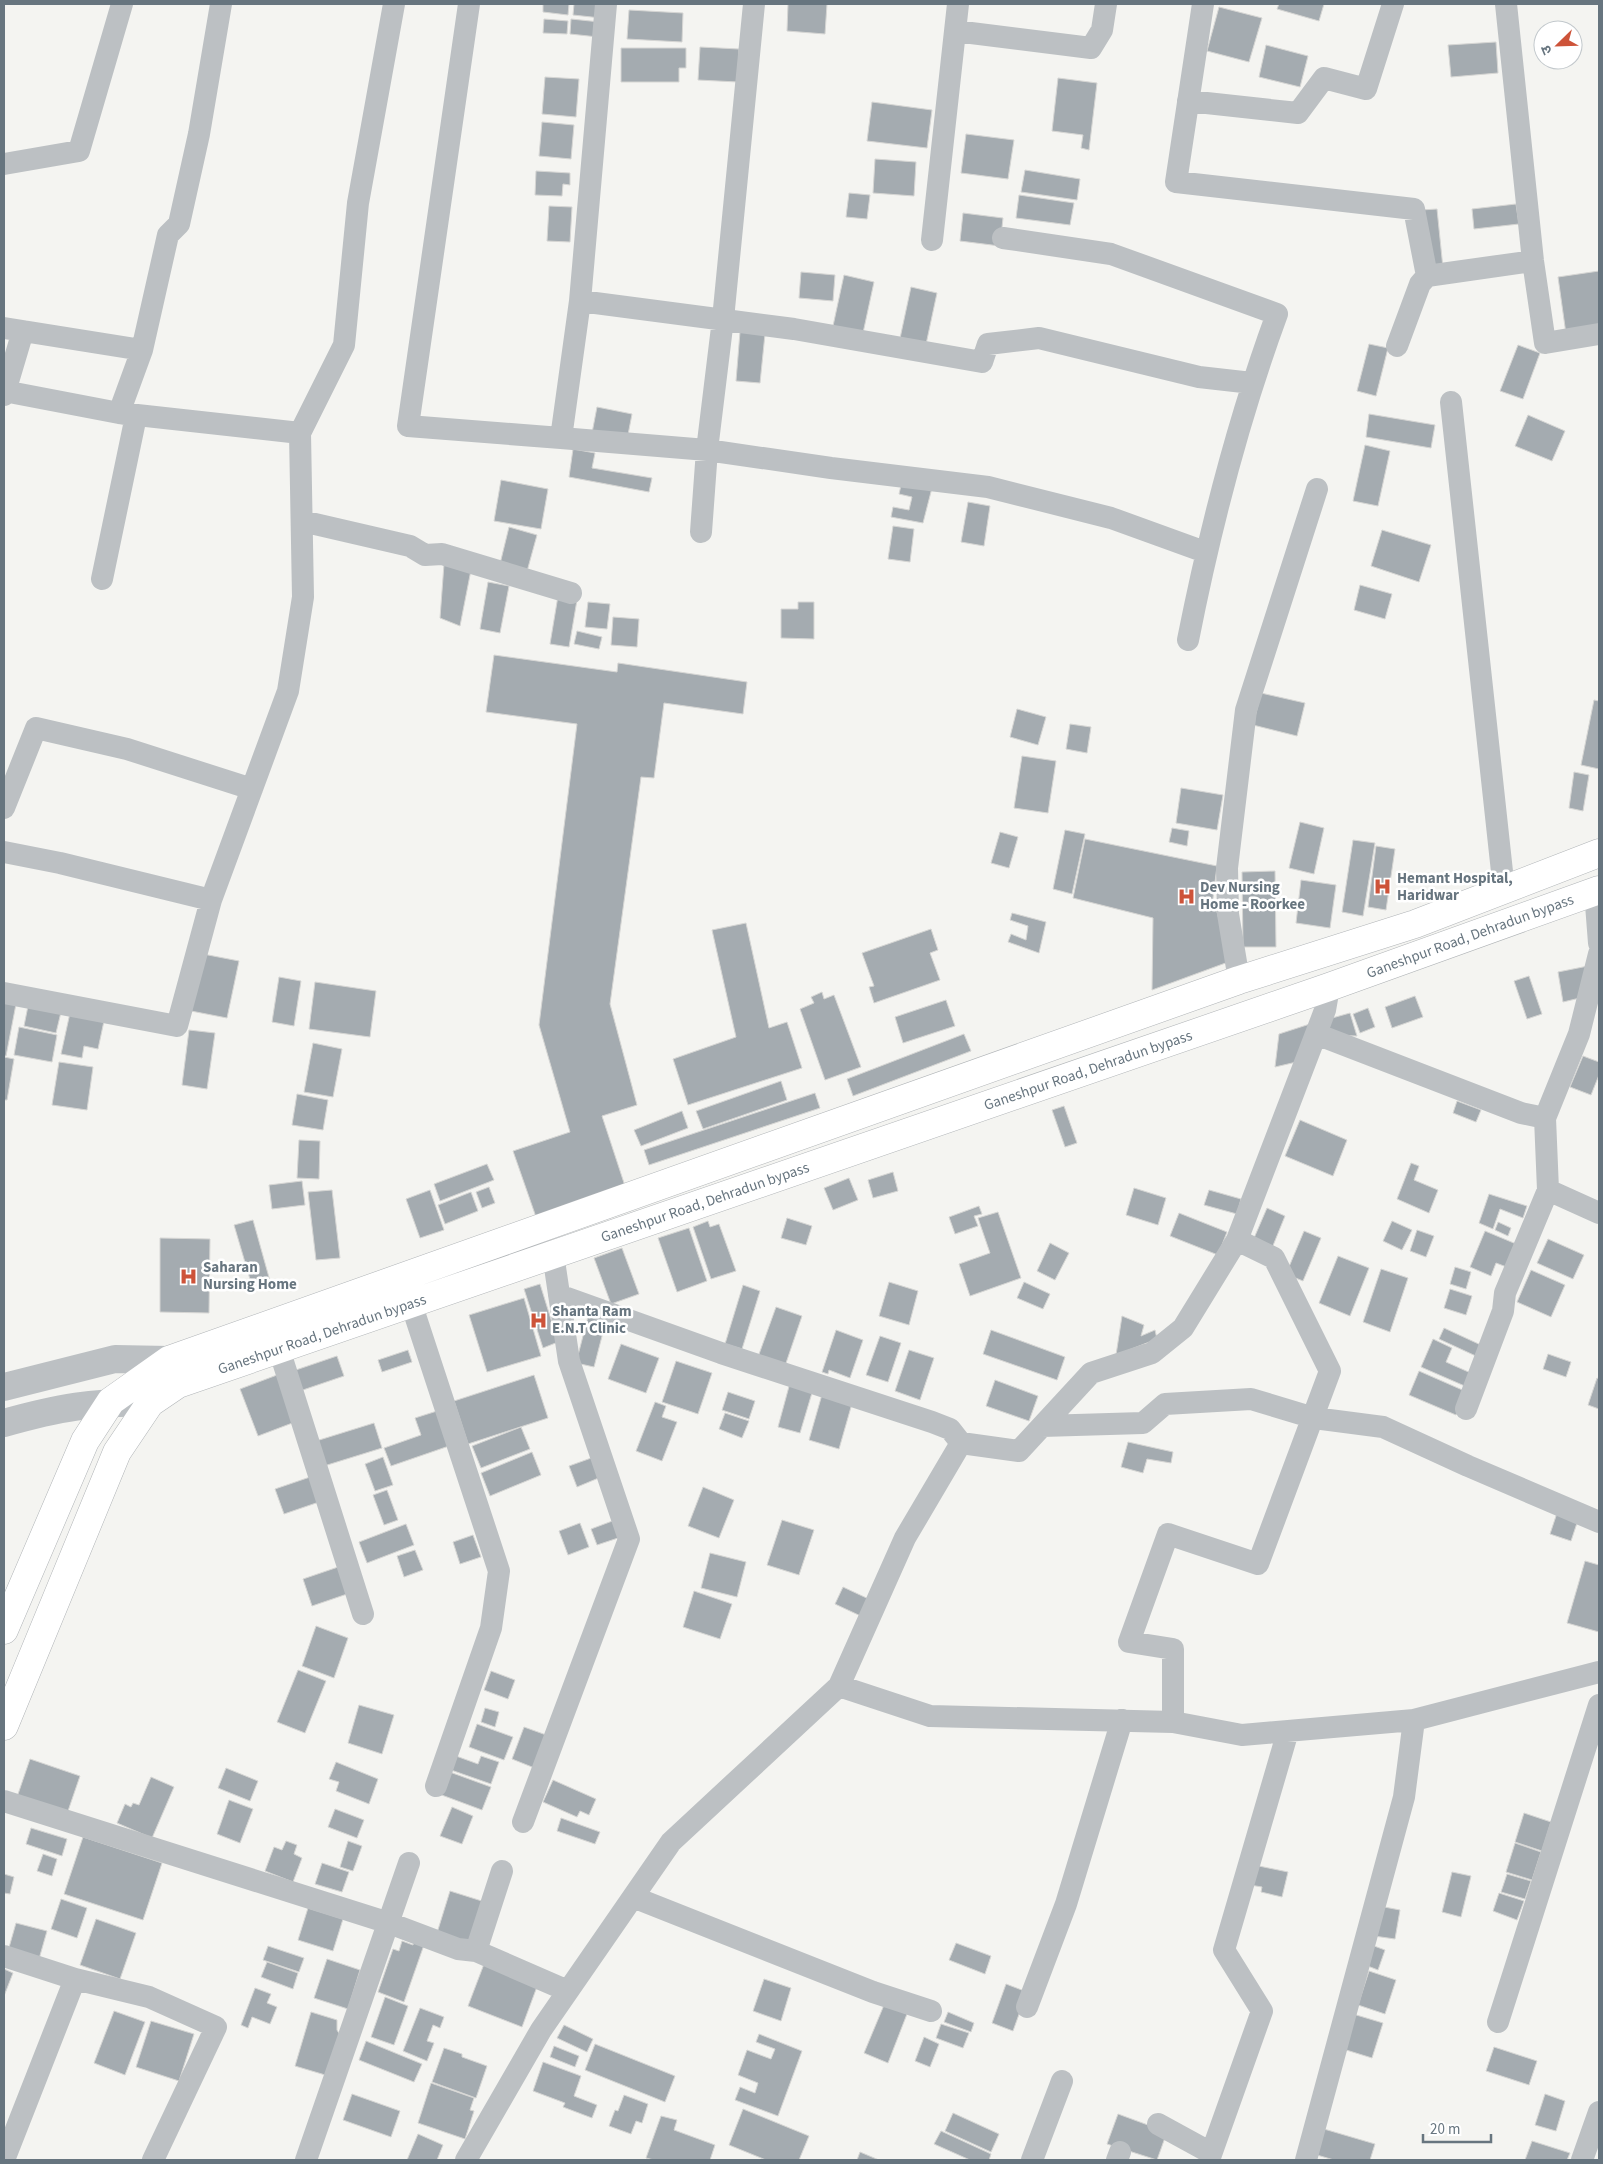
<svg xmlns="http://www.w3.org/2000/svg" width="1603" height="2164" viewBox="0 0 1603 2164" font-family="'Source Sans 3','Noto Sans Devanagari',sans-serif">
<rect width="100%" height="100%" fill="#f4f4f1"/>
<path fill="#a4abb0" stroke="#d6d6d4" d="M543,4H569L568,15L543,12Z
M574,4H603L601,18L573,15Z
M788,4H827L825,34L787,31Z
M1279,4H1324L1319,21L1277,9Z
M1219,7L1262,18L1249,62L1207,51Z
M629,10L683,13L682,42L627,39Z
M544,19L568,21L567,34L543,33Z
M571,19L600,22L598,37L570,34Z
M1496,42L1498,73L1451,77L1448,45Z
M1266,45L1308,56L1300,87L1259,77Z
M700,47L739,49L738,82L698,80Z
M621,48H686V68H679V82H621Z
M545,77L579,79L576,117L542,114Z
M1058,78L1097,83L1089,150L1081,148L1083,135L1052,131Z
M872,102L932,110L927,148L867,141Z
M542,122L574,125L571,159L539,156Z
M966,134L1014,140L1008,179L961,173Z
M875,159L916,162L914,196L873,193Z
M1025,170L1080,179L1077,200L1021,192Z
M536,171L570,173V185L563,184L562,196L535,195Z
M849,193L870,195L867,219L846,217Z
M1019,195L1074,203L1070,225L1016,218Z
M1516,204L1519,224L1474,229L1472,209Z
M549,206L572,207L570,242L547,241Z
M1437,209L1443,268L1427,269L1421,210Z
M963,213L1003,218L1000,246L960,241Z
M1599,271V329L1566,334L1558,277Z
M801,272L835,275L833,301L799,298Z
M844,275L874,282L863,333L833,326Z
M911,287L937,293L925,349L899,343Z
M740,332L765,334L760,383L736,381Z
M1369,344L1388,348L1376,396L1357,391Z
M1518,345L1540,353L1523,399L1500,391Z
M597,407L632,414L627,440L592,433Z
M1369,414L1435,425L1431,448L1366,437Z
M1528,415L1565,431L1552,461L1515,446Z
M1365,445L1390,451L1378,506L1353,501Z
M573,449L595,453L592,468L652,478L649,492L569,477Z
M903,477L933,484L923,523L891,517L893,507L909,510L912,497L899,494Z
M501,480L548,489L541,529L494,521Z
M968,502L990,506L984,546L961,542Z
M893,526L914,529L910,562L888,559Z
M509,527L537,535L526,575L499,568Z
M1382,530L1431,545L1419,582L1371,566Z
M444,564L471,570L460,626L440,618Z
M488,582L509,586L500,633L480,629Z
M1360,585L1392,594L1385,619L1354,610Z
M558,596L577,600L569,647L550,644Z
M588,602L610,604L607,629L585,627Z
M798,602H814V639L781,638V609H798Z
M613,617L639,619L637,647L611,645Z
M577,631L602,637L599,649L574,644Z
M494,655L617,672L618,663L747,682L743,714L664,703L654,778L641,777L610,1004L637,1105L602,1116L625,1186L536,1217L513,1151L570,1132L539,1025L577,724L486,712Z
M1261,693L1305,703L1297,736L1253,725Z
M1594,700L1599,701V769L1581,765Z
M1017,709L1046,717L1038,745L1010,737Z
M1070,724L1091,727L1087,753L1066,749Z
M1022,756L1056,761L1048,813L1014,808Z
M1574,772L1589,775L1583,811L1569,808Z
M1181,788L1223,795L1217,830L1176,823Z
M1300,822L1324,828L1314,874L1289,868Z
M1172,828L1189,831L1187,846L1169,842Z
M1065,830L1085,834L1072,894L1053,889Z
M1000,832L1018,837L1009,868L991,863Z
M1085,839L1217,866L1213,898L1231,961L1152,990L1153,918L1073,898Z
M1353,840L1375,843L1363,916L1342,912Z
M1376,846L1395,849L1386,910L1368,907Z
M1275,871L1276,947H1243L1242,872Z
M1301,880L1336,885L1330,928L1296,923Z
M1012,913L1046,922L1039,953L1008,942L1011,934L1026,940L1028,926L1010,920Z
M746,923L769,1028L787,1022L802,1068L688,1105L673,1059L736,1037L712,930Z
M931,929L938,950L930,953L940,980L874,1003L869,987L874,986L862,953Z
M203,954L239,961L227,1018L191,1011Z
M1588,966L1584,997L1563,1002L1558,972Z
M1529,976L1542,1014L1527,1019L1514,981Z
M279,977L301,981L294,1026L272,1022Z
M315,982L376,991L370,1037L309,1029Z
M822,992L824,999L834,995L861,1067L825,1080L800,1009L814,1003L811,997Z
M1415,996L1423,1017L1392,1028L1385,1007Z
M4,997L17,999L6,1056H4Z
M946,1000L955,1026L903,1043L895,1017Z
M29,1001L62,1008L56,1033L24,1026Z
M1368,1008L1375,1027L1360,1033L1353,1014Z
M70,1013L104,1021L98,1049L84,1046L82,1058L61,1054Z
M1350,1013L1357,1036L1333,1035L1325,1020Z
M1313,1023L1305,1060L1275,1067L1279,1034Z
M19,1027L57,1035L52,1062L14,1055Z
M189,1030L215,1033L207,1089L182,1085Z
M964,1034L971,1051L853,1096L847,1079Z
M313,1043L342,1049L333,1097L304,1092Z
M1583,1056L1599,1062V1075L1591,1095L1570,1087Z
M4,1057L14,1059L7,1100H4Z
M59,1062L93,1067L87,1110L52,1105Z
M781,1081L787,1100L703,1129L696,1111Z
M815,1093L820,1108L649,1165L644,1150Z
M297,1094L328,1100L323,1130L292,1125Z
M1457,1101L1481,1110L1476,1122L1453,1113Z
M1064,1106L1077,1143L1065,1147L1052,1110Z
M682,1111L688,1128L641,1146L634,1130Z
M1300,1120L1347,1140L1333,1176L1285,1156Z
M299,1140L320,1141L319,1179L297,1178Z
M1411,1163L1419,1166L1414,1180L1438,1190L1429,1213L1397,1199Z
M487,1164L494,1180L440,1201L434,1184Z
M893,1172L898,1191L873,1198L868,1180Z
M849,1178L858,1200L833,1210L824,1188Z
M302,1181L305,1205L272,1209L269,1185Z
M489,1187L495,1203L482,1208L476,1192Z
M1134,1188L1166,1198L1158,1225L1126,1215Z
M332,1190L340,1258L316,1260L308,1192Z
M430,1190L444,1230L420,1238L406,1199Z
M1209,1190L1241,1199L1237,1214L1204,1205Z
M471,1192L478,1211L445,1224L438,1205Z
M1489,1194L1527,1206L1523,1218L1500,1209L1493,1229L1479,1223Z
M979,1206L982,1214L974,1216L978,1226L955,1234L949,1217Z
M1267,1208L1285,1216L1270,1253L1251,1245Z
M998,1212L1021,1278L970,1296L959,1264L990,1253L978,1218Z
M1179,1213L1227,1232L1218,1255L1170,1236Z
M787,1218L812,1226L806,1245L781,1238Z
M253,1220L270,1281L252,1286L234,1225Z
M708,1221L710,1227L719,1224L736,1271L711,1279L693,1227Z
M1392,1221L1412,1230L1402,1250L1383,1241Z
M1498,1222L1511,1228L1508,1236L1495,1230Z
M689,1228L707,1281L677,1292L658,1238Z
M1417,1230L1434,1236L1426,1257L1410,1251Z
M1304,1231L1321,1238L1303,1281L1286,1274Z
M1485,1231L1521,1246L1512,1269L1496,1263L1491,1276L1470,1267Z
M160,1238L210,1239L209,1313L160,1312Z
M1548,1239L1584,1255L1573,1279L1537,1263Z
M1050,1243L1069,1253L1055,1280L1037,1271Z
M622,1248L639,1294L611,1304L594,1258Z
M1338,1256L1369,1268L1350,1316L1319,1303Z
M1455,1267L1471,1272L1466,1289L1450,1284Z
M1381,1269L1408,1278L1390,1332L1363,1322Z
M1531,1270L1565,1285L1551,1317L1517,1302Z
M889,1282L918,1291L909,1325L879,1316Z
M1024,1282L1050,1294L1043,1309L1017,1298Z
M540,1284L558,1342L543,1348L524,1289Z
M743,1285L760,1291L742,1349L725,1344Z
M1450,1289L1472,1296L1466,1315L1444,1308Z
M524,1298L541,1356L487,1372L469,1315Z
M776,1307L802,1316L785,1366L758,1357Z
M590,1309L608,1313L594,1367L576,1363Z
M1122,1316L1144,1325L1141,1336L1155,1330L1157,1339L1116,1355Z
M1444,1328L1483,1346L1478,1357L1439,1339Z
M836,1330L863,1340L850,1378L829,1370L828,1374L822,1372Z
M991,1330L1065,1357L1057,1380L983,1354Z
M880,1336L901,1343L888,1382L866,1375Z
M1433,1339L1452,1348L1446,1362L1473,1374L1467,1387L1421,1367Z
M621,1344L659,1358L646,1393L608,1379Z
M408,1350L412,1362L382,1372L378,1360Z
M909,1350L934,1358L920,1400L895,1391Z
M1548,1354L1571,1362L1566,1377L1543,1369Z
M337,1356L344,1376L294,1393L287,1373Z
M676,1361L712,1373L698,1414L662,1402Z
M1419,1371L1467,1392L1456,1415L1409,1395Z
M277,1375L295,1422L258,1436L240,1389Z
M534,1375L548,1418L468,1444L454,1401Z
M1597,1378L1599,1379V1409L1588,1405Z
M791,1379L814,1386L800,1433L778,1427Z
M995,1380L1038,1396L1029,1421L986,1406Z
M823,1391L853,1400L839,1449L809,1440Z
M728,1392L755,1401L749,1419L722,1410Z
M655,1402L666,1406L662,1417L677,1422L662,1461L636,1451Z
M437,1411L449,1446L391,1466L384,1448L421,1435L415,1418Z
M725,1413L749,1421L742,1438L719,1429Z
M374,1423L382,1448L324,1466L316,1441Z
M521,1427L530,1449L481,1468L472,1446Z
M1128,1442L1173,1452L1171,1463L1147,1459L1143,1473L1121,1467Z
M532,1452L541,1475L490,1496L481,1473Z
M383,1457L393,1485L375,1491L365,1464Z
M594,1457L601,1477L577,1487L569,1466Z
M313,1476L322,1501L284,1514L275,1489Z
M703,1487L734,1500L719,1538L688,1526Z
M387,1490L398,1520L384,1525L373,1495Z
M1557,1513L1578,1520L1571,1541L1550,1534Z
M615,1520L621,1537L597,1545L591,1529Z
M782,1520L814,1530L799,1575L767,1565Z
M580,1523L589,1547L568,1555L559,1531Z
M406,1524L414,1545L367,1563L359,1542Z
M473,1535L481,1557L460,1564L453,1542Z
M415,1550L423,1570L404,1577L397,1556Z
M710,1553L746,1562L737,1597L701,1588Z
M1585,1561L1599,1565V1632L1567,1623Z
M344,1565L353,1592L312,1606L303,1579Z
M843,1587L873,1601L865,1618L835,1604Z
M694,1591L732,1604L720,1639L683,1627Z
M316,1626L348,1638L334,1678L302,1666Z
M298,1670L326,1681L305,1733L277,1722Z
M491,1671L515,1680L508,1699L484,1690Z
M359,1705L394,1715L382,1754L348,1743Z
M485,1708L499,1712L495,1727L481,1722Z
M477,1724L513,1737L504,1760L469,1747Z
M524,1727L549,1736L537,1769L512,1759Z
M456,1756L478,1764L481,1756L499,1762L491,1784L451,1770Z
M30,1759L80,1776L68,1811L15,1803Z
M336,1762L378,1779L369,1804L336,1791L339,1782L329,1779Z
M226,1768L258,1781L250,1801L218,1788Z
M447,1771L491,1787L482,1810L439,1794Z
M151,1777L174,1787L152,1838L117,1823L125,1804L131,1807L133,1803L139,1805Z
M553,1780L596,1799L589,1815L580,1811L577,1817L543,1802Z
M229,1800L253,1809L240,1843L217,1834Z
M452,1807L473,1816L462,1844L440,1836Z
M335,1809L364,1820L357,1838L328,1827Z
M1524,1813L1551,1822L1542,1851L1515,1842Z
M561,1818L600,1832L595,1844L557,1831Z
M31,1828L67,1839L62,1856L26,1844Z
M83,1837L162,1863L143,1920L64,1894Z
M286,1841L297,1845L294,1854L302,1858L293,1882L265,1871L274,1847L282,1850Z
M348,1841L362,1846L353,1871L340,1867Z
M1515,1843L1541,1852L1532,1880L1506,1872Z
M43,1854L57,1859L52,1876L37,1871Z
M322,1863L349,1872L342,1892L315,1884Z
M1254,1865L1288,1872L1282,1897L1261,1892L1262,1887L1250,1885Z
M1452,1872L1471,1876L1461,1917L1442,1912Z
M4,1874L14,1877L10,1894L4,1893Z
M1507,1874L1531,1881L1525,1899L1501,1892Z
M450,1891L485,1902L472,1944L437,1933Z
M1499,1893L1524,1901L1517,1920L1493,1911Z
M61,1899L87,1908L77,1938L51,1929Z
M1379,1906L1400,1910L1395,1939L1374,1936Z
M308,1908L343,1919L333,1951L298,1940Z
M96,1919L136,1933L120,1979L80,1965Z
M16,1923L47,1931L39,1959L8,1951Z
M415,1938L425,1942L404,2002L378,1992L393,1949L399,1951L402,1941L413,1945Z
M956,1943L991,1956L985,1974L949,1960Z
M1366,1943L1385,1950L1378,1970L1360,1963Z
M268,1946L304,1958L299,1972L263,1960Z
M327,1959L360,1970L348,2009L314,1998Z
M267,1962L298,1973L293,1989L261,1977Z
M484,1964L538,1984L522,2027L468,2006Z
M4,1969L13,1973L4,1996Z
M1369,1971L1396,1980L1385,2014L1358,2005Z
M764,1979L791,1988L781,2021L753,2011Z
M1006,1984L1027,1992L1013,2031L992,2023Z
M255,1988L271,1994L267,2003L277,2007L270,2024L252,2017L248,2028L241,2025Z
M385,1997L408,2006L394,2045L371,2037Z
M884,2005L907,2014L888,2063L864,2053Z
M420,2008L444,2017L440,2028L433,2025L427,2041L434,2043L427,2061L403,2051Z
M114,2011L145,2022L125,2075L94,2063Z
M311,2012L337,2020V2030L343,2040L332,2077L295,2066Z
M948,2012L974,2023L971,2032L944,2022Z
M1353,2014L1383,2023L1372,2058L1343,2049Z
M151,2021L194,2034L179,2081L136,2067Z
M941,2024L969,2033L963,2048L936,2038Z
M564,2025L593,2039L587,2052L557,2038Z
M759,2034L802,2051L778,2116L735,2100L740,2087L755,2093L758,2083L738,2075L747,2050L771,2059L775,2049L756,2042Z
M924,2037L939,2044L930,2067L915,2061Z
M366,2041L422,2064L414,2082L359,2060Z
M595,2044L675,2076L665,2102L585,2070Z
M554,2046L579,2056L575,2067L550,2057Z
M1494,2047L1537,2061L1529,2085L1486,2071Z
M444,2048L462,2054V2057L487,2066L476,2098L432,2082Z
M543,2062L581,2076L574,2096L597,2105L592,2118L563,2107L565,2103L533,2091Z
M431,2083L474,2098L470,2110L474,2111L465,2139L418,2123Z
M352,2094L400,2111L391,2137L343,2120Z
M1545,2094L1565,2101L1556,2131L1535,2125Z
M624,2095L648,2104L642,2123L636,2121L631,2134L609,2126L615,2110L618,2111Z
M743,2109L809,2136L799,2160H766L729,2145Z
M953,2113L999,2134L991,2152L945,2131Z
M1118,2114L1167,2132L1157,2160L1107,2144Z
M661,2116L677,2120L674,2130L715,2145L710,2160H654L646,2158Z
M1324,2129L1375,2144L1370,2160H1334L1317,2155Z
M941,2131L991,2154L989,2160H970L934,2144Z
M418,2134L443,2145L437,2160H407Z
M1532,2141L1570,2153L1567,2160H1525Z
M860,2152L879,2160H857Z"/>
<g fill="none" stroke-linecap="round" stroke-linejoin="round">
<defs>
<path id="primary" d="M4,1630L85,1441L111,1401L169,1360L1239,980L1415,924L1599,853
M4,1726L117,1452L150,1403L178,1384L1329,987L1599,890"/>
</defs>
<use href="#primary" stroke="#b0b4b7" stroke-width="29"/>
<path stroke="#bcc0c3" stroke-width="22" d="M469,4L408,426L561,438L580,301L794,329L982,362L988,344L1039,338L1199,377L1252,383
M1203,4L1176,182L1414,209L1427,276
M1506,4L1533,261L1545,343L1599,334
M955,31L1091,48L1102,30L1106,4
M1188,101L1298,113L1324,78L1366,89L1393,4
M4,164L79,151L122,4
M1003,238L1111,254L1277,314C1238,420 1210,529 1188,640
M932,240L958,4
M580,301L606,4
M4,328L142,350L168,235L179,224L199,134L221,4
M1397,346L1420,284L1427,276L1533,261
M4,391L119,413L300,433
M4,395L23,331
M1451,402L1504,890
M561,438L707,450L831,468L988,487L1111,518L1205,552
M302,521L410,546L425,555L442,554L571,593
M701,532L707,450L723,319L754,4
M102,579L136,416L119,413L142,350
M4,808L36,728L127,749L252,789
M4,852L60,863L211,900L177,1026L4,993
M1595,892L1599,943
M211,900L288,691L303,597L300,433L344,345L358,203L394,4
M1239,980L1228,914L1227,868L1246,710L1317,489
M1316,1034L1521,1113L1545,1118
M1548,1190L1599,1213
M559,1295L721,1353L932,1422L950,1429L961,1443L905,1538L839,1686
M411,1303L499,1571L491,1628L436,1786
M279,1349L363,1614
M1466,1409L1503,1311L1505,1293L1548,1190L1545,1118L1579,1034L1599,954
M1042,1426L1143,1423L1165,1404L1251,1399L1314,1418L1383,1427L1468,1466L1599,1522
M961,1443L1019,1451L1091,1373L1152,1353L1183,1328L1237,1240L1316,1034L1325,1010L1329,987
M1173,1722V1649L1129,1642L1168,1534L1258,1564L1330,1371L1274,1258L1237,1240
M4,1801L389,1923L458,1949L476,1951L568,1991
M523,1822L629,1539L569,1361L553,1254
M633,1897L873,1992L931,2011
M476,1951L502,1871
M4,1956L75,1979L149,1997L216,2027L153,2160
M1027,2007L1066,1904L1122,1720
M1498,2022L1599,1705
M1158,2124L1211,2153
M4,2160L75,1979
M306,2160L409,1863
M466,2160L541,2030L671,1842L839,1686L930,1716L1173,1722L1242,1735L1414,1720L1599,1672
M1032,2160L1062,2081
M1117,2160L1120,2152
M1209,2160L1262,2011L1224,1950L1288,1731
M1306,2160L1404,1797L1414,1720
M1582,2160L1599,2112"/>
<path stroke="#bcc0c3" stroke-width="28" d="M4,1387L115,1359L169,1360
M4,1423C57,1408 95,1401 150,1403"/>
<use href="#primary" stroke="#fff" stroke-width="28"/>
</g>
<defs>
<symbol id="hospital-bare" viewBox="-9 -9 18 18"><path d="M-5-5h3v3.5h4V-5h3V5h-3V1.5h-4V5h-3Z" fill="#cd5339" stroke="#fff" stroke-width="2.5" paint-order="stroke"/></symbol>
</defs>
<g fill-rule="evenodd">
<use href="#hospital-bare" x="1370" y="874" width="25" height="25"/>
<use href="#hospital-bare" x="1174" y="884" width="25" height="25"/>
<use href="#hospital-bare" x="176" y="1264" width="25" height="25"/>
<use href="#hospital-bare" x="526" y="1308" width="25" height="25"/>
</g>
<g text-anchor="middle" stroke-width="5" stroke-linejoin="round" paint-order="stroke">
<g font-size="15" font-weight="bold" fill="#67757f" stroke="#fff" text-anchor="start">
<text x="1397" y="883">Hemant Hospital,<tspan x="1397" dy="17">Haridwar</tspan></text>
<text x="1200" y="892">Dev Nursing<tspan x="1200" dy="17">Home - Roorkee</tspan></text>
<text x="203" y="1272">Saharan<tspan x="203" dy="17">Nursing Home</tspan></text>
<text x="552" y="1316">Shanta Ram<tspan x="552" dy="17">E.N.T Clinic</tspan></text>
</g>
<g font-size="15" fill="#67757f" stroke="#fff">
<text transform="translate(1470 936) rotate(-20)" y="5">Ganeshpur Road, Dehradun bypass</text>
<text transform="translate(1088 1070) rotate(-19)" y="5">Ganeshpur Road, Dehradun bypass</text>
<text transform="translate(705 1202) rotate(-19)" y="5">Ganeshpur Road, Dehradun bypass</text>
<text transform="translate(322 1334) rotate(-19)" y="5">Ganeshpur Road, Dehradun bypass</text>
</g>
</g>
<rect width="1603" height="2164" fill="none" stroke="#67757f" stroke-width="10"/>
<g transform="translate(1558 45) rotate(247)"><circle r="24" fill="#ffffff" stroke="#c2c8cc"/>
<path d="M0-4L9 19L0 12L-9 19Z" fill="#cd5339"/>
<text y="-8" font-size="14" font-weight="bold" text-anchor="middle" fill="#67757f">उ</text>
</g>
<path d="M1423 2134v8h68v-8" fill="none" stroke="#67757f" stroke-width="2.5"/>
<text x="1430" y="2134" font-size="15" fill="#67757f" stroke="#ffffff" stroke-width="4" paint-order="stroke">20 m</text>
</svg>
